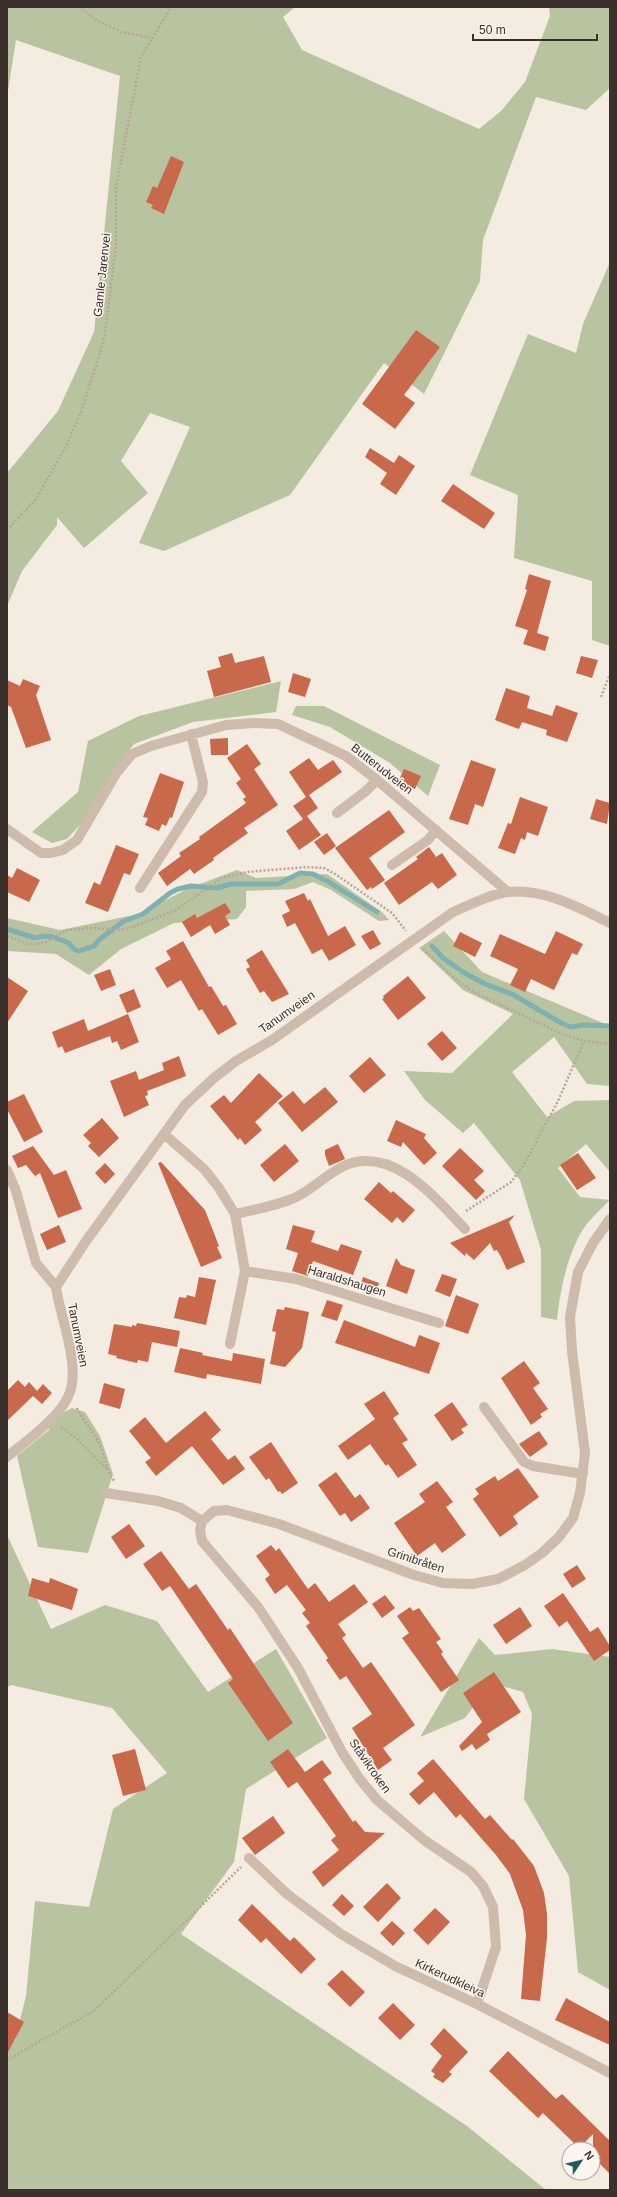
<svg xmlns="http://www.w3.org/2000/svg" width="617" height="2197" viewBox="0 0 617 2197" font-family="Arial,sans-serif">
<rect width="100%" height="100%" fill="#f4ebe1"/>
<path fill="#b8c4a0" d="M7,7H295L283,17L302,50L479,129L501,111L525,82L550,16L549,7H610V88L586,110L536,97L483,240L480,281L424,394L384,363L290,495L164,551L139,543L190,427L150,413L121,461L148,493L84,548L57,517V525L22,571L7,606V473L58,411L94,332L120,76L16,40L7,97Z
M610,262V646L592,640V581L514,558L518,495L470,475L528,334L576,353L583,324Z
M281,681L276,712L193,722L134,744L110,776L88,816L67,839L52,843L32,832L78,792L88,741L139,716Z
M296,706H324L440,765L428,796L390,763L330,727L292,715Z
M237,870L256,878L327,874L382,912L389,920L379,921L331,890L313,882L294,889L246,891V907L237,919L174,923L121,949L89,975L56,954L7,951V918L60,930L139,914L187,889Z
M444,931L482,972L610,1026V1086L587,1084L554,1037L512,1072L547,1117L574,1101L610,1100V1172L586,1144L558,1168L580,1197L610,1200C602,1208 593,1216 586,1225C568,1250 560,1290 557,1320L541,1317V1250L520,1180L474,1123L463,1133L425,1100L404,1071L452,1073L513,1014L463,990L419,948Z
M72,1408L85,1412L100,1436L113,1474L88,1553L38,1547L17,1456L49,1430L50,1420Z
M7,1535L51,1629L105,1605L157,1621L208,1692L276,1649L327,1738L246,1789L234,1862L181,1934L467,2126L546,2190H7V2046L15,2040L26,1996L35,1901L89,1907L113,1809L167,1773L112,1708L11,1685L7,1688Z
M479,1638L495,1655L552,1649L610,1657V1990L578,1972L569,1876L524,1799L532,1714L523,1692L491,1683L465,1718L420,1737Z"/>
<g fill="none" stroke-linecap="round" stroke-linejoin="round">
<path stroke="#7fb0b2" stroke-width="5" d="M7,929L35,938L45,936L53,937L69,943L74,949L79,951L94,946L100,939L124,921L143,914L170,893L178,889L191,886L216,888L231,884H278L300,873L313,874L327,881L377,912
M432,946L443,958L463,972L485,984L512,994L561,1023L571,1027L584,1025L610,1026"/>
</g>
<path fill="#c8694b" d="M171,156L184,162L164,214L151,208L153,205L146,202L153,186L157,188Z
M416,330L440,347L404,395L415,403L395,429L362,404Z
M370,448L394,463L399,455L415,466L396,495L380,484L387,473L365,457Z
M453,484L495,513L484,529L441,501Z
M529,574L551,581L537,633L515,626L527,590L525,589Z
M528,630L549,637L545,651L523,644Z
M232,653L235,663L264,656L271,682L214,697L207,671L221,667L218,657Z
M581,656L598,660L592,678L576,673Z
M293,673L311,679L305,697L288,692Z
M23,679L40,686L36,695L51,740L26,748L11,707L7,705V680L20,686Z
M506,688L530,696L527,708L552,716L556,705L578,713L567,742L546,735L547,730L522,722L519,729L495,720Z
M228,738V755H211L210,739Z
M247,744L261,764L254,769L278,805L244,828L248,833L213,858L214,860L194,874L190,869L167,886L158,873L181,856L179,853L200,839L199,837L246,803L243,799L246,797L236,783L241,779L227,758Z
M309,758L318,770L333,760L342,772L309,795L318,808L307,816L321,835L299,850L286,831L303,819L293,806L306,797L289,772Z
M471,760L496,769L483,807L475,804L468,825L449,819Z
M404,769L421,776L415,789L398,782Z
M160,773L184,782L172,818L170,817L166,826L162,824L159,831L145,825L148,818L143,817Z
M520,797L548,807L538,836L527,832L525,840L521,838L515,854L498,848L508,823L511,824Z
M596,799L610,803L607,824L590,819Z
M389,810L405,832L369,858L385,880L372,889L371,887L367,890L335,848Z
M327,833L336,846L324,855L314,842Z
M116,845L139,854L130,875L124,873L108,912L85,903L94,882L100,885Z
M429,847L436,857L442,853L457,875L438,889L432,882L399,905L384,883L418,859L416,857Z
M17,868L40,880L29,902L7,892V875L12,878Z
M304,893L308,901L310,899L328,936L345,926L356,945L329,961L322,949L312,954L295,923L287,927L282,915L290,911L285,901Z
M225,903L231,912L225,916L230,925L215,934L210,925L191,937L182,922L195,914L197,918Z
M373,930L381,944L370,950L361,936Z
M556,931L583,944L577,955L572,953L554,990L531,979L525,992L510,985L518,969L490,956L500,934L545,954Z
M460,932L482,943L475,957L453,946Z
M183,941L209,987L211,986L223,1006L226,1005L237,1024L218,1035L202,1009L199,1011L181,980L167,988L155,968L171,959L166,951Z
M262,950L289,994L272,1002L264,991L260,993L246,969L250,967L246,960Z
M110,969L116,985L101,991L94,975Z
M408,976L426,998L398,1020L382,999L384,998L383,996Z
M7,977L28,991L7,1023Z
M134,989L141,1007L127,1013L119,995Z
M128,1014L139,1042L121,1050L117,1041L112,1043L110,1036L65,1053L62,1046L58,1048L52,1032L84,1019L88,1031Z
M442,1031L457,1048L442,1061L427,1044Z
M179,1056L186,1076L147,1091L148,1095L145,1096L149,1105L124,1117L110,1081L136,1071L139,1080L164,1070L162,1063Z
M370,1057L386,1075L364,1093L349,1076Z
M259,1073L283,1096L255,1122L262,1130L245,1145L240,1138L238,1140L210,1106L224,1095L231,1103Z
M325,1087L338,1102L302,1132L278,1103L293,1091L304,1104Z
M24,1094L43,1132L24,1142L7,1109V1102Z
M102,1118L119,1138L99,1157L88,1146L91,1143L83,1135Z
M396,1120L426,1134L424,1138L437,1153L424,1165L403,1142L401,1147L387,1141Z
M285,1144L299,1161L274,1182L260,1165Z
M338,1144L345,1159L329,1166L325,1155V1150Z
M33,1146L54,1175L66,1170L82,1209L58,1218L40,1173L35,1176L26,1165L18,1168L12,1156Z
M460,1148L484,1171L474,1180L485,1191L476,1200L442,1166Z
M578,1153L596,1178L577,1190L560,1165Z
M161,1162L205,1210L219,1246L217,1247L222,1258L201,1267L158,1163Z
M105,1163L115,1174L105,1184L95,1173Z
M379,1182L391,1193L393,1191L415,1210L403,1223L397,1217L392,1223L364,1199Z
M515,1215L509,1222L525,1262L507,1270L501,1257L497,1250L494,1251L490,1243L474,1260L466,1253L465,1256L450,1243Z
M59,1225L66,1242L47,1250L40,1234Z
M293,1225L315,1231L311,1242L338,1251L341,1244L362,1251L353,1275L313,1261L308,1276L292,1271L298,1253L286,1249Z
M396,1258L401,1265L415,1270L407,1294L386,1286Z
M442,1274L457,1279L450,1297L435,1291Z
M199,1277L216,1280L206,1325L174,1318L179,1297L186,1298L187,1295L195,1297Z
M363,1277L379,1283L375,1295L359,1289Z
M456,1295L479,1304L468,1334L445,1326Z
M327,1300L343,1305L337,1321L321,1316Z
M285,1307L309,1312L302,1348L285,1367L270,1364L276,1332L272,1331L277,1309L284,1310Z
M344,1320L415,1347L419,1335L440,1343L429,1374L335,1343Z
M137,1323L180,1331L177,1347L152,1342L148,1362L138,1360L137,1363L116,1358L117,1356L108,1354L114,1324L132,1327V1325L136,1326Z
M180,1348L203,1353L202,1355L232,1361L233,1353L265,1359L261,1384L207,1374L206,1379L174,1372Z
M524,1361L540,1383L533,1388L548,1409L540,1414L542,1417L531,1425L501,1378Z
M18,1380L25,1387L29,1382L37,1391L43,1384L52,1393L42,1404L33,1396L7,1421V1391Z
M104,1383L125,1389L120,1409L99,1403Z
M384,1391L399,1414L393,1418L408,1440L402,1443L417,1465L398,1478L388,1464L386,1466L370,1444L348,1460L338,1446L375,1419L364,1404Z
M452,1402L468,1425L461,1429L464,1433L452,1441L434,1415Z
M205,1411L221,1430L211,1439L228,1460L235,1455L245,1469L223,1485L192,1446L156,1476L145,1462L151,1458L129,1431L145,1417L166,1443Z
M539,1431L548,1444L530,1457L519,1444Z
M271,1442L298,1483L282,1494L280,1491L278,1492L269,1478L266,1480L249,1457Z
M518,1468L539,1497L513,1516L518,1524L500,1537L473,1499L479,1494L475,1489L495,1476L498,1481Z
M336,1472L355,1498L360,1494L370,1508L351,1522L345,1513L340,1516L318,1485Z
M437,1481L453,1502L446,1507L466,1535L442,1553L435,1543L417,1556L394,1523L425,1502L419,1494Z
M129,1524L145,1546L126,1559L111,1537Z
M271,1545L276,1551L279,1548L308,1589L315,1583L329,1602L354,1584L368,1602L338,1624L346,1635L342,1638L363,1668L371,1662L415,1725L383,1748L392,1760L378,1770L352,1728L372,1714L346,1676L340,1680L326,1660L328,1658L306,1626L310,1623L302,1613L306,1610L287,1585L275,1594L265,1579L270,1575L256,1556Z
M161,1551L189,1589L196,1584L228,1630L230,1628L293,1723L268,1741L228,1683L233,1679L170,1586L162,1591L143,1564Z
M577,1565L586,1579L572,1588L563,1574Z
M32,1578L49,1583L50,1578L78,1589L72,1610L28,1596Z
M563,1593L590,1632L598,1627L610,1646V1650L594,1661L567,1621L559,1627L544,1606Z
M385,1595L395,1608L382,1618L372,1604Z
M410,1607L413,1611L419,1608L441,1639L436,1642L443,1652L441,1654L459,1680L441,1692L402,1638L409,1633L397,1616Z
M520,1607L532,1626L506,1644L493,1625Z
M494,1672L521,1712L487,1734L490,1740L476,1750L472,1744L462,1751L459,1746L482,1722L463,1693Z
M135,1749L146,1790L123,1796L112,1755Z
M288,1749L305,1772L322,1760L332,1773L323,1779L353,1822L355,1820L365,1832L385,1833L323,1887L312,1872L339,1850L331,1840L336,1836L297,1782L288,1788L270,1762Z
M433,1759L485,1819L490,1815L512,1840L513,1839L534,1866L544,1893L547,1914V1938L540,2001L521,1999L526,1935L523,1910L510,1874L496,1855L460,1814L456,1818L434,1792L419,1805L409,1794L424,1781L417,1773Z
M273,1816L285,1833L255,1855L242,1838Z
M387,1883L401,1898L378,1922L363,1907Z
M342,1894L354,1906L344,1916L332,1905Z
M252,1904L290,1941L294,1937L316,1959L301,1974L266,1938L261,1943L238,1920Z
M435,1908L450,1922L428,1945L413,1930Z
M392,1921L405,1933L393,1946L380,1933Z
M342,1970L365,1992L350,2007L327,1984Z
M566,1998L610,2022V2045L555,2020Z
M393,2003L415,2025L400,2040L378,2018Z
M7,2012L24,2022L7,2054Z
M444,2028L468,2052L449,2072L452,2074L443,2083L433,2077L435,2074L431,2071L442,2056L430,2044Z
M508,2051L556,2099L562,2094L610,2141V2174L593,2157V2134L579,2148L543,2113L538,2118L489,2071Z"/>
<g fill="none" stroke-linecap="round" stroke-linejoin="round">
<path stroke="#b9a596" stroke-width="2.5" stroke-dasharray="2 2" stroke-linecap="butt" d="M79,7L95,19L121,32L152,38
M7,530L36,499L66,446L81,412L104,340L116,246V187L141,57L171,7
M601,697L610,674
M7,936L28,944H36L46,942L67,930L93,928L121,930L133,927L176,910L222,878L247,872L307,867L324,868L335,874L392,913L406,931
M423,949L459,982L474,992L562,1034L584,1041L610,1044
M466,1211L511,1182L525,1163L558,1101L584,1041
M77,1408C83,1422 93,1430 99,1443C105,1456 106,1469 114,1481
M61,1427L77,1439L107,1469
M7,2060L95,2010L241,1867"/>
<path stroke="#cdbbac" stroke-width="10" d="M337,813L366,791L377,780
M7,829L41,853H51L63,850L77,840L117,772L132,754L151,746L226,725L253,723L278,724L346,756L377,780L508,892
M392,865L428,840L436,830
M140,888L202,792L203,782L191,734
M164,1134L204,1169L219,1188L235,1214L245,1271L230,1344
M7,1170L16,1191L36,1263L56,1287
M235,1214C254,1210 274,1206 292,1199C311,1191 326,1174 346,1165C394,1146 436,1199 465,1229
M245,1271L296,1279L439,1323
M484,1407L524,1462L533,1466L583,1474
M7,1457C26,1441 62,1416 70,1392C80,1363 60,1317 56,1287L86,1241L185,1105L214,1078L236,1061L272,1040L453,912C470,905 490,894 508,892C544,888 580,908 610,923
M106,1493L158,1501L181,1508L202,1521
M249,1858L287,1894L341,1934L395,1966L477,2004L610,2073
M477,2004L496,1947L493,1907L483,1886L471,1872L424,1840L377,1800L359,1778L342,1752L298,1668L258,1607L202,1541L200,1530L202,1521L214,1511L227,1510L279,1524L414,1575L443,1583L472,1584L498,1579L525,1565L542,1553L559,1537L573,1518L580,1493L585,1453L572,1351L570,1317L578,1272L593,1243L610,1219"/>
</g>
<g text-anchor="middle" stroke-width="3" stroke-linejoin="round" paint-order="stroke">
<g font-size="12" fill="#3b302b" stroke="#fbf5ee">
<text transform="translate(102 275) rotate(-84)" y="4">Gamle Jarenvei</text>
<text transform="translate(382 769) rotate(38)" y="4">Butterudveien</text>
<text transform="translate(287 1012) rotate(-35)" y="4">Tanumveien</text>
<text transform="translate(347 1281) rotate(17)" y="4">Haraldshaugen</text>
<text transform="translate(78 1335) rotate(79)" y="4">Tanumveien</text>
<text transform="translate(416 1560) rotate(18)" y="4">Grinibråten</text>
<text transform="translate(370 1766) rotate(55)" y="4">Ståvikroken</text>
<text transform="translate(450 1978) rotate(25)" y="4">Kirkerudkleiva</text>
</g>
</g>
<rect width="617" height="2197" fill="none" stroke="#3b302b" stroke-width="16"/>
<g transform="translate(581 2161) rotate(55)"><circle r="19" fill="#fbf5ee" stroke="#aea6a0"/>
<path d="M0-3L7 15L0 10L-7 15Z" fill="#1f5a5e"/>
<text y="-6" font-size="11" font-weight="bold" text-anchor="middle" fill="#3b302b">N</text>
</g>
<path d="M473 34v6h124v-6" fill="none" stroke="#3b302b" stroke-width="2"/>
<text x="479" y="34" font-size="12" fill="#3b302b" stroke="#fbf5ee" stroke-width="3" paint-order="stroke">50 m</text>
</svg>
